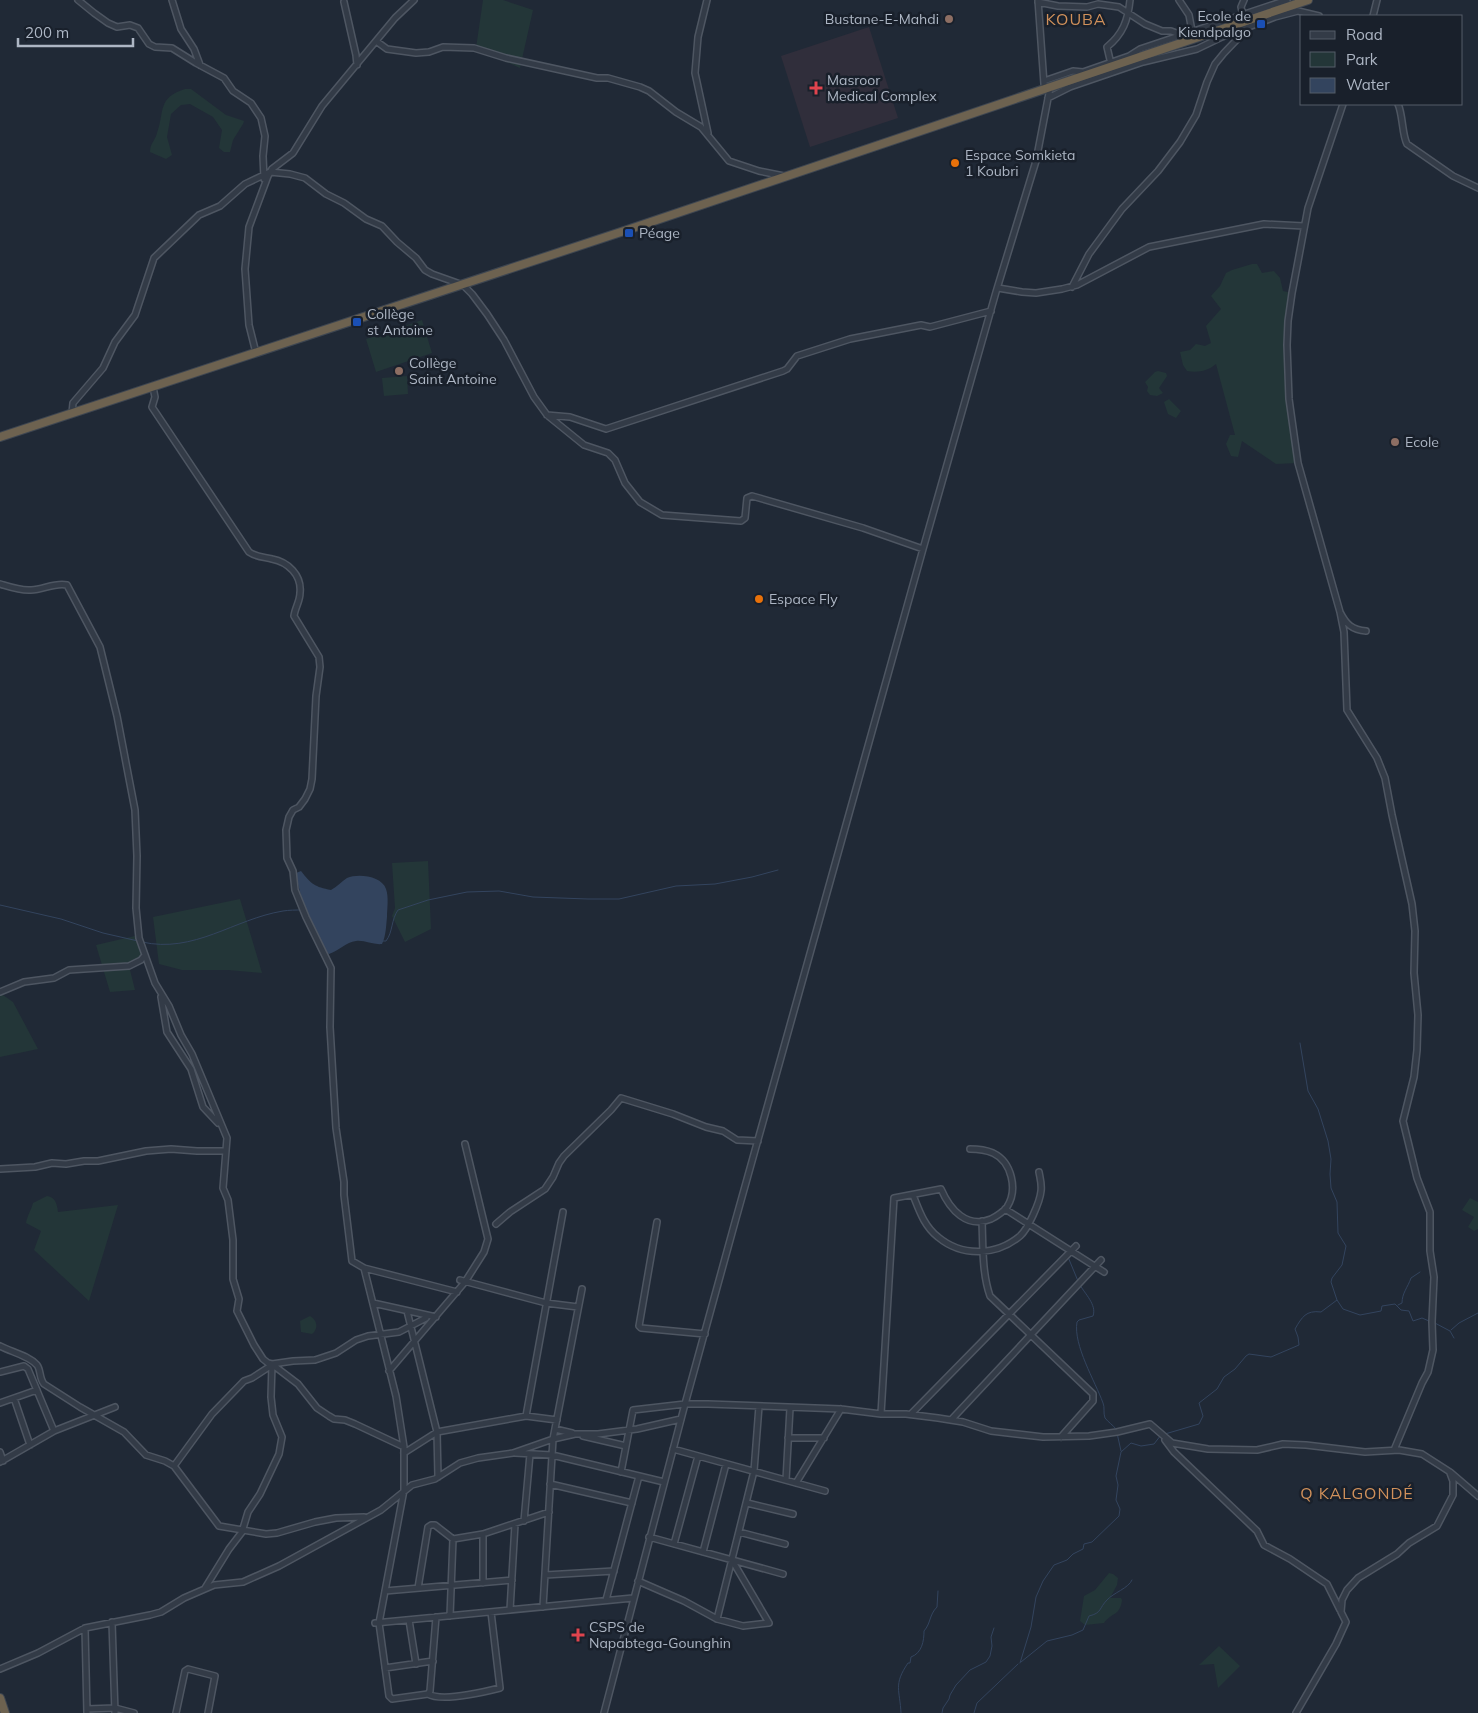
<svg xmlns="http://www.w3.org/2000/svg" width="1478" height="1713" viewBox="0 0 1478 1713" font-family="Mulish,sans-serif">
<rect width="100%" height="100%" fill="#202936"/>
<path fill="#302e3b" d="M869,27L898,118L810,147L781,56Z"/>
<path fill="#233638" d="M483,0H503L533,10L520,68L476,48Z
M185,89H191L226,115L244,121L243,124L233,140L230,152H224L219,148L222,130L213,117L190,104L181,105L171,114L167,137L172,155L166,159L150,152C150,143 155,141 157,133C165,111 157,98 185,89Z
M1252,264H1257L1262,273L1274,271L1280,278L1283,291L1292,293C1284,353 1291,404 1298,463L1276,464L1242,441L1238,457L1231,456L1226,444L1230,435H1235L1216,364C1208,371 1198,373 1187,371L1183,365L1180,352L1190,350L1196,344L1205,346L1211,343L1206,326L1221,309L1211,296L1220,286L1226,273L1232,270Z
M422,320L432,353L376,372L366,339Z
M1158,371L1166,373L1167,376L1159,388L1163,393L1157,396L1150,395L1147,391L1148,387L1145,382L1155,372Z
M407,376L408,394L384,396L382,378Z
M1169,399L1181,411L1176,418L1168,414L1164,402Z
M428,861L431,929L405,942L392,916L395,908L392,863Z
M240,899L262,973L228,970H182L159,964L153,917Z
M139,935L145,955L129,966L135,990L110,992L96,945Z
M0,993L13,1002L38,1049L0,1057Z
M47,1196C56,1197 57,1205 58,1212L118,1205L89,1301L34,1250L41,1231L26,1223C27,1216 32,1208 33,1203Z
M1470,1198L1478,1202V1229L1474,1231L1468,1227L1474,1217L1462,1210Z
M310,1316C317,1320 319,1328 312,1334L301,1332L300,1321Z
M1109,1573L1113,1574L1118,1578L1117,1585L1110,1598H1121L1122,1600C1120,1616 1112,1612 1104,1623L1085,1625L1080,1621L1084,1596L1095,1590Z
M1219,1646L1240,1666L1218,1688L1214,1664L1199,1665Z"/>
<path fill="#33445e" d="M301,871C311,884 315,887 331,890C337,887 342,881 347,878C358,873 382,876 386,889C389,897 387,909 387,917C386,926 386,936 382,944C373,945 365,940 356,941C346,942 339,951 329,954L326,952C313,926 300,902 296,873Z"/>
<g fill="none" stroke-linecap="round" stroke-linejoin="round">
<path stroke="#33445e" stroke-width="1" d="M0,905L61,919L103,933L138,941
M382,941H386C393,932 391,920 398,910L428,900L467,892L499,891L533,897L588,899H619L676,886L715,884L752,877L778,870
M142,942C194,954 234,919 283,911C289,910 296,910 302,910
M1300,1043L1308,1091L1318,1109L1328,1141L1331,1159L1330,1174L1331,1188L1337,1202L1338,1233L1346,1246L1342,1265L1332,1278L1331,1282L1337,1300
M1068,1257L1078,1281
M1080,1285C1085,1294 1097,1305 1093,1316L1079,1320L1077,1322C1073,1345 1095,1381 1103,1403C1105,1407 1103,1413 1105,1418C1108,1422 1113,1425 1116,1429
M1398,1305L1402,1303C1402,1293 1408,1287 1411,1278L1420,1272
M1433,1322L1450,1331L1454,1338
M1451,1330L1459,1323L1478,1313
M1117,1433L1121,1451
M1165,1434L1199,1424L1203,1416L1199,1403L1217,1389L1224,1377L1235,1369L1246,1356L1249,1354L1271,1357L1299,1345L1298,1337L1295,1329C1302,1317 1306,1310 1321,1312L1337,1300L1343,1309L1360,1315L1381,1311L1382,1306L1395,1304L1401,1310L1409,1311L1413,1321L1422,1318L1429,1321
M1021,1662L1047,1641L1072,1635L1083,1630L1089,1616C1102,1613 1099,1608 1107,1600C1113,1593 1129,1588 1132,1580
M1020,1663L1031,1627L1036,1597L1043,1581L1054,1565L1067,1560L1073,1554L1083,1549L1084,1544L1092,1542L1119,1516L1120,1509L1116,1500L1118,1485L1116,1476L1121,1452L1131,1443L1141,1446L1154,1444L1161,1435
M901,1713C900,1690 893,1685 908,1663H910L911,1657C922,1653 924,1641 924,1631C931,1623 929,1615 937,1607L938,1591
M942,1713L943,1708L949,1699L950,1695L956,1685L970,1670L986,1662L990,1656L992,1646L991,1637L994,1628
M974,1713L977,1703L1018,1664"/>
<defs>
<path id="minor" d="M78,0L94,13L108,23L117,27L130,25L138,28L149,44L155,47L172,48L196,63L224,78L233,91L251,103L261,118L265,136L263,156L264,179
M172,0L181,29L194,49L200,65
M707,0L698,37L695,73L708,133
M1038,0L1044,84
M1179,0L1189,15L1192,31
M344,2L356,55L357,65
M1038,2L1058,6L1087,7L1098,4L1119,7L1145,24L1162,31H1171L1182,35
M1243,16L1241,7L1244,0
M1373,16L1377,0
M376,41L387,49L416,53L429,52L443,47L474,48L506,58L597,78H608L640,87L649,91L676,112L701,127L729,161L759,171L784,176
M1111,64L1107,47C1123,34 1128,20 1130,0
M1044,81L1073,71L1083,72L1129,56L1140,49L1287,0
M1048,98L1070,87L1143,62L1197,49L1222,37L1275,17L1298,11L1319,16
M1343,104L1308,208L1292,293L1288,321L1287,345L1289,399L1298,463L1340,612C1346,624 1352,630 1366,631
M1398,104C1403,115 1402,135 1407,144L1453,176L1478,188
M1072,287L1089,254L1122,209L1158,171L1180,142L1196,115L1207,82L1215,64L1224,53L1248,28
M998,288L1022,292L1036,293L1062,289L1077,285L1149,247L1264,224L1304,226
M256,353L249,325L245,269L249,227L268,176L272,169L293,153L322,106L395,18L414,0
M153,387L155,397L152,407L249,552C256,557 264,557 272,559C288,562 302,575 300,593C300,601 295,608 294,616L319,657L320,667L316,696L312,779L310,789L305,799L299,807L293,810L289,817L286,830L287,858L293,871L295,890L306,917L331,968L330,1027L336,1128L344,1182V1195L352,1261L364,1268L457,1292
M72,413L73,403L103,368L115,342L135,315L154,258L199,215L220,206L245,184L270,172L290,174L305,178L326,194L344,203L366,219L382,226L397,242L416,258L425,270L432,274L463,285L472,294L487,314L504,340L534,397L547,415L584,445L608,453L615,460L625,483L640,502L662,515L741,521L745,518L747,498L752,496L863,528L923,549
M547,415L570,417L606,429L783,371L787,369L797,356L850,339L921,325L930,327L991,311
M0,584C10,587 21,591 31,590C43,590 55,582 67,585L100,647L117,716L135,810L137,856L136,908L139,938L155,983L169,1006L181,1035L192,1054L227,1138L223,1188L228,1200L233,1240V1279L239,1299L237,1311L254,1345L263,1359L268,1363L272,1364L293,1361L315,1360L336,1353L356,1340L368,1336L399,1332L426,1318
M1340,612L1344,632L1347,710L1377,758L1385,778L1392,815L1412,904L1415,931L1414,973L1418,1015L1417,1050L1414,1077L1403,1121L1417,1178L1430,1212V1251L1434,1277L1432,1322L1433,1350L1428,1372L1422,1383L1394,1450
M0,992L24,982L54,978L69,970L129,966L141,960L145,955
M161,997L167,1032L191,1069L203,1107L218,1123
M0,1169L35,1167L52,1163L66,1164L84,1161H98L146,1151L171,1149L197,1151H226
M913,1195C919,1210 924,1226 938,1237C962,1257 996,1256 1020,1236C1028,1229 1040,1202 1041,1191C1042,1184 1040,1178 1039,1172
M1005,1209L1104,1272
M982,1221C983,1246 982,1273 990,1296L1093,1394V1401L1061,1437
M657,1222L639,1326L641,1328L705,1334
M496,1224L510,1212L545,1189L553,1177L559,1163L564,1156L611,1110L621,1098L673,1114L706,1127L723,1131L737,1140L758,1141
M364,1268L396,1396L404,1447V1490L379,1623L389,1696L392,1699L428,1694L430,1691L436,1617
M460,1280L546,1303L578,1307
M373,1303L436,1317
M407,1311L437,1432L438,1477
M0,1346C11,1352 28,1355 37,1365C41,1370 39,1378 44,1384L80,1407L124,1432L146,1455L165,1461L174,1466L219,1526L266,1534L277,1533L315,1522L336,1518L364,1517
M273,1365L298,1384L317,1408L329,1416L334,1419L345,1420L355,1424L404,1447
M389,1371L465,1282L484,1252L488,1239L465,1144
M0,1372L24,1366L28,1369L54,1431
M14,1398L30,1445
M0,1403L37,1390
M881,1414L894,1198L941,1189C950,1210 967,1229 991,1219C997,1216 1003,1212 1007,1207C1018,1190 1012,1162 993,1153C986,1150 978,1149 970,1149
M911,1414L1076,1246
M526,1416L563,1212
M951,1420L1101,1260
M555,1429L572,1433
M583,1436L626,1446
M788,1438H824
M1165,1440L1174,1452L1257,1531L1264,1545L1290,1559L1327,1584L1340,1610
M673,1449L825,1491
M0,1452L3,1461
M404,1453L437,1432L526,1416L557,1420
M515,1453L552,1455L664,1482
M0,1462L54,1431L115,1407
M174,1466L212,1414L244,1381L252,1378L272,1365
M621,1472L633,1410L685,1404H708L841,1409L881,1414H906L938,1418L963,1422L991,1431L1043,1437L1089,1436L1117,1432L1150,1424L1172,1443L1208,1449L1257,1450L1283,1444L1306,1445L1365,1452L1399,1450L1422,1454L1450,1472L1478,1496
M786,1480L790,1408
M796,1483L841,1409
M550,1484L632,1503
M747,1503L793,1514
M524,1521L530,1454
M739,1532L785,1544
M649,1537L783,1574
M674,1544L698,1456
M703,1552L726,1464
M545,1575L614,1571
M638,1581L684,1601L717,1619L743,1626L769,1623L732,1560
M483,1583V1534
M205,1588L229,1549L242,1532L248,1512L260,1494L279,1454L282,1437L273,1415L271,1397L272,1364
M418,1588L428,1527L431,1525H435L453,1539L483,1534L549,1512
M385,1591L512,1580
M606,1600L639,1476
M543,1607L553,1439L582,1289
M510,1610L515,1524
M450,1616L453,1539
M717,1619L754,1471L759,1406
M409,1620L416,1664
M112,1622L115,1713
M375,1623L633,1598
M85,1628L87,1713
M385,1668L433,1661
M0,1669L38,1653L85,1628L150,1615L161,1612L184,1598L214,1585L243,1582L279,1566L381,1510L412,1485L435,1479L460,1463L478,1458L513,1453L553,1439L575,1434H598L637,1429L681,1419
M428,1694C442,1702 484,1692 500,1688L491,1612
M87,1709L115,1708L134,1713
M176,1713L185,1671L188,1669L215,1676L208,1713
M604,1713L685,1404L735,1222L923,549L996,292L1036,161L1050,88
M1296,1713L1336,1644L1346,1622L1341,1612L1342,1600L1347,1590L1358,1578L1397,1554L1409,1543L1437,1526L1453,1495V1481L1450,1473"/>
<path id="highway" d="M0,437L627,230L1308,0
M0,1698L5,1713"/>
</defs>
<use href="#minor" stroke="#4e5662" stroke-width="8"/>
<use href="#highway" stroke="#3e4651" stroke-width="10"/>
<use href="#minor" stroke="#333b47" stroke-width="5"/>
<use href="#highway" stroke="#6d6250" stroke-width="8"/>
</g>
<g fill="#8d6e63" stroke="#19202b" stroke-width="2">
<circle cx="949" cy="19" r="5"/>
<circle cx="399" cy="371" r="5"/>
<circle cx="1395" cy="442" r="5"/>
</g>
<g fill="#1a4fb4" stroke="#19202b" stroke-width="2">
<rect x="1256" y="19" width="10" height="10" rx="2.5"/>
<rect x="624" y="228" width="10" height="10" rx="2.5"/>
<rect x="352" y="317" width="10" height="10" rx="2.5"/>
</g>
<g fill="#e0444e" stroke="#19202b" stroke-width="2">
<path d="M813.5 80.5h5v5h5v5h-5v5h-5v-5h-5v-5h5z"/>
<path d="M575.5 1627.5h5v5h5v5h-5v5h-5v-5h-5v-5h5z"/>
</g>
<g fill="#e8710a" stroke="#19202b" stroke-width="2">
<circle cx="955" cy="163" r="5"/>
<circle cx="759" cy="599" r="5"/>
</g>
<g text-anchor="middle" stroke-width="5" stroke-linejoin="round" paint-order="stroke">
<g font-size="14" fill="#adb6c4" stroke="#19202b" text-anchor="start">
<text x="1251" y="21" text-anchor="end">Ecole de<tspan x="1251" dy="16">Kiendpalgo</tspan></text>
<text x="939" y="24" text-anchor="end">Bustane-E-Mahdi</text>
<text x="827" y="85">Masroor<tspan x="827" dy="16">Medical Complex</tspan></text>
<text x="965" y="160">Espace Somkieta<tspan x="965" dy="16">1 Koubri</tspan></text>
<text x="639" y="238">Péage</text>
<text x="367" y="319">Collège<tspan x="367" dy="16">st Antoine</tspan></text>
<text x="409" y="368">Collège<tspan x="409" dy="16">Saint Antoine</tspan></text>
<text x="1405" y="447">Ecole</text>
<text x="769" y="604">Espace Fly</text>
<text x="589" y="1632">CSPS de<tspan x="589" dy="16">Napabtega-Gounghin</tspan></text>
</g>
<g font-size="16" letter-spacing="1" fill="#d1915b" stroke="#19202b">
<text x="1076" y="25">KOUBA</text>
<text x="1357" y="1499">Q KALGONDÉ</text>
</g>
</g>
<rect x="1300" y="15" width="162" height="90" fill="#19202b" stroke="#545c68"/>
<rect x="1310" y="31" width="25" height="8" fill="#333b47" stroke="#545c68"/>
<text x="1346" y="40" font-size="15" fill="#adb6c4">Road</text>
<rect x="1310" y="52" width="25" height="15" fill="#233638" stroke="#545c68"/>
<text x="1346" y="65" font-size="15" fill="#adb6c4">Park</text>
<rect x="1310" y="78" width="25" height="15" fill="#33445e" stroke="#545c68"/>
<text x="1346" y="90" font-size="15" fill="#adb6c4">Water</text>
<path d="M18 38v8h115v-8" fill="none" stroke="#adb6c4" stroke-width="2.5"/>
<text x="25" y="38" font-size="15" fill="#adb6c4" stroke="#19202b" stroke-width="4" paint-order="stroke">200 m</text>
</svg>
